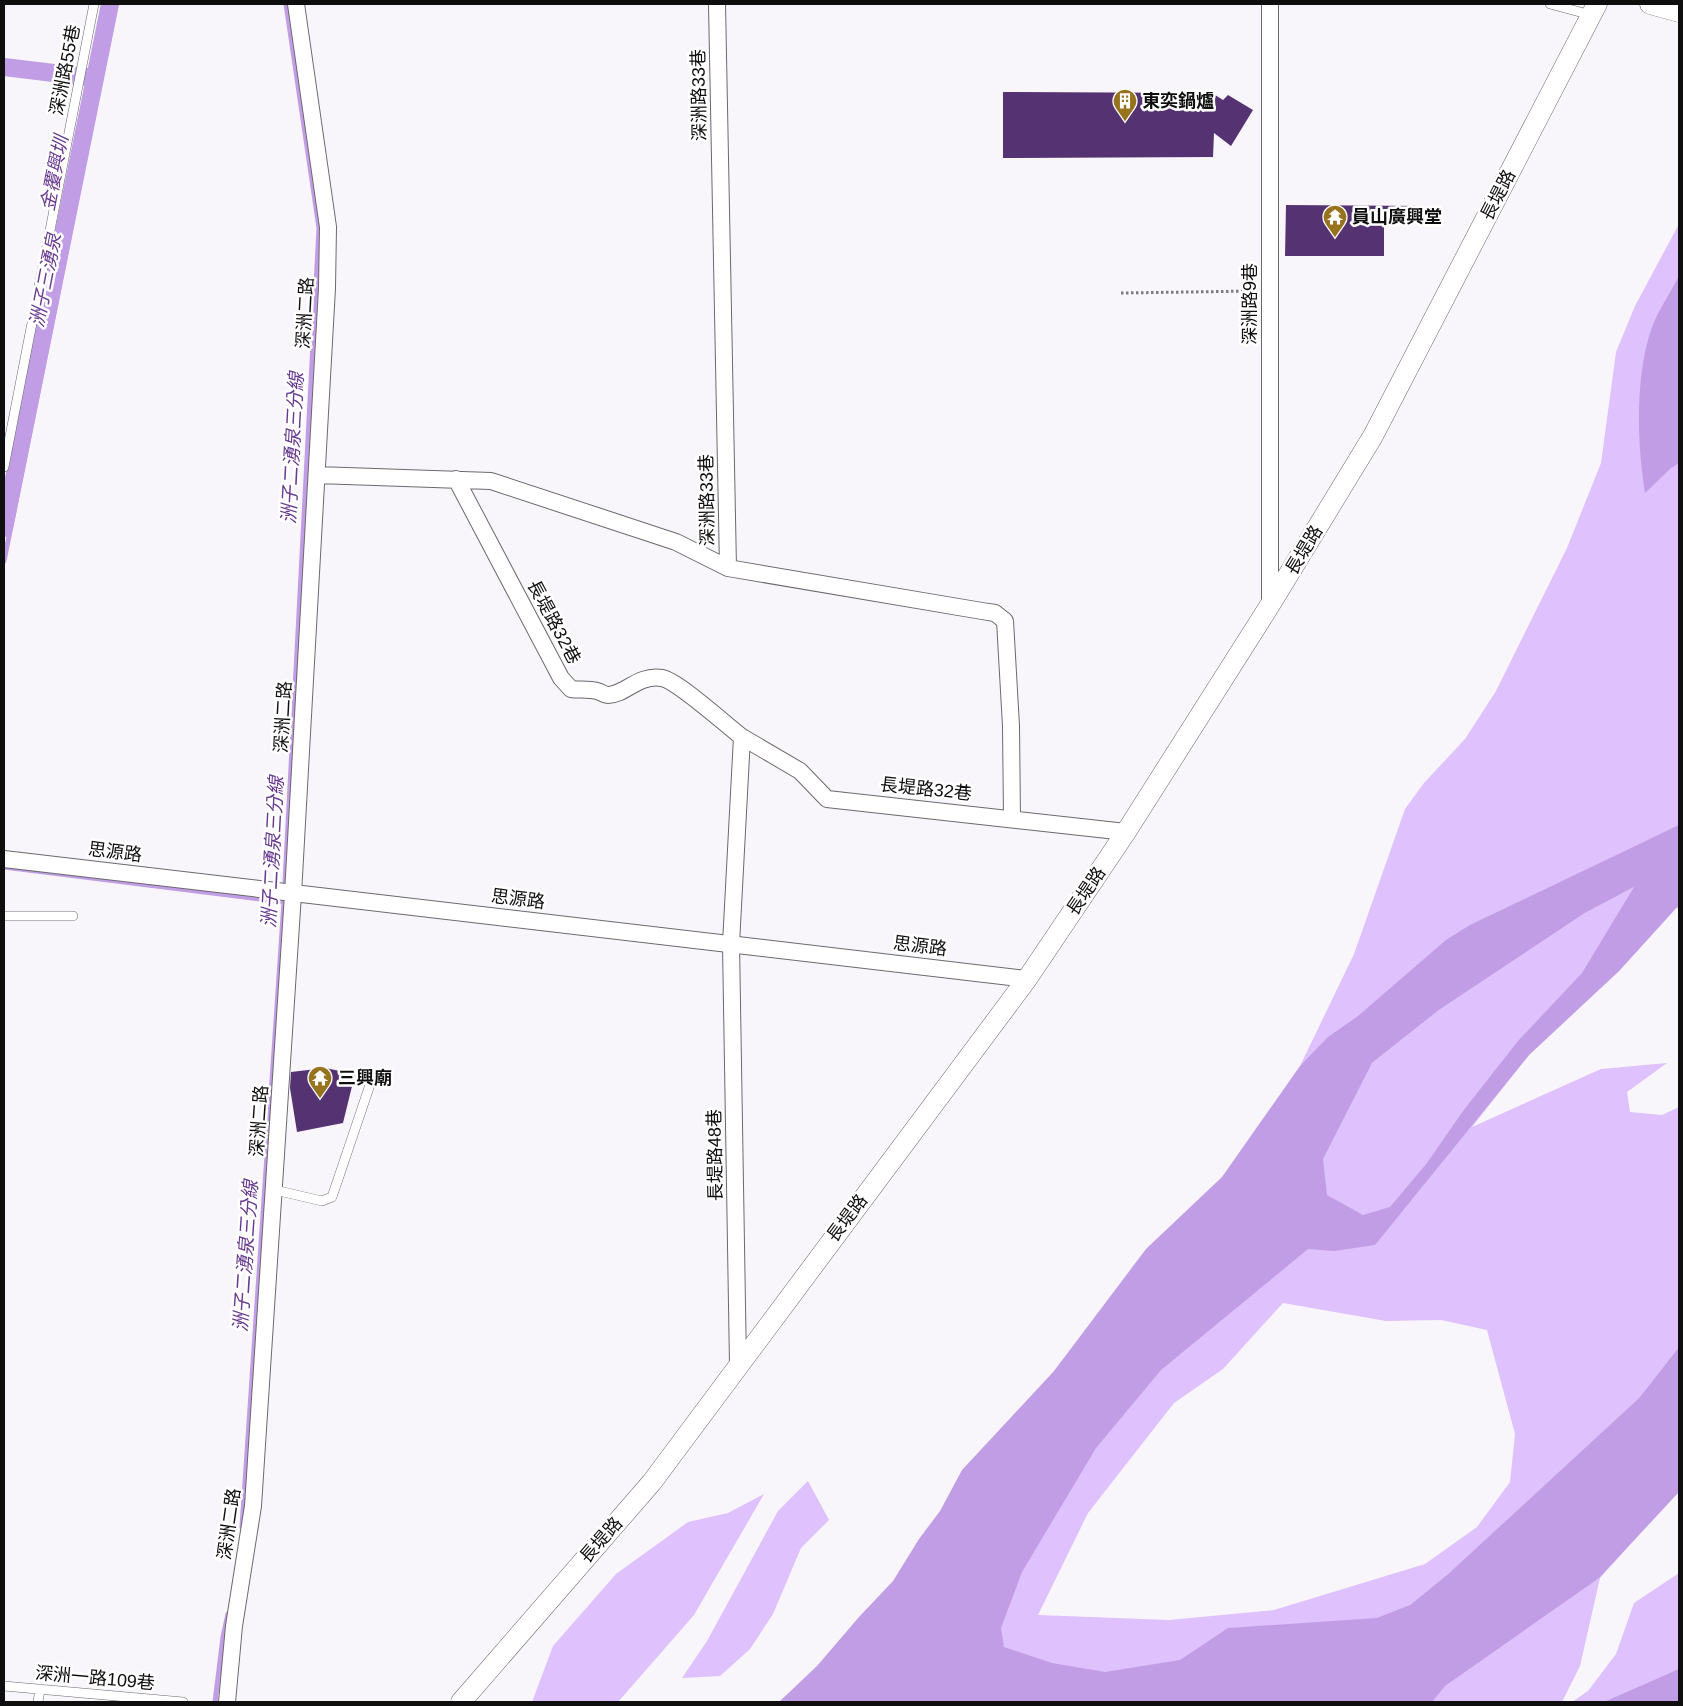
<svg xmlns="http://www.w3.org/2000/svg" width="1683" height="1706" viewBox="0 0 1683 1706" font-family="Arial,'Noto Sans TC',sans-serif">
<rect width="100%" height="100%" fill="#f8f6fb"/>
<path fill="#dec1fd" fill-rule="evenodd" d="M1679,224V830L1300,1066L1354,954L1405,809L1424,783L1465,739L1496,691L1567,548L1601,463L1616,352L1635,306Z
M1679,863V908H1676L1619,971L1529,1055L1472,1127L1601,1069L1667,1063L1627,1092L1630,1112L1662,1115L1679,1107V1347L1639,1398L1448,1574L1410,1605L1309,1663L833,1702L1372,1063L1439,1010L1585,913ZM1283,1303L1386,1321L1441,1320L1487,1330L1515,1434L1510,1482L1477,1527L1425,1564L1274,1610L1169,1620L1038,1615L1088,1513L1174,1403L1223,1369Z
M808,1481L829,1520L801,1548L773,1614L750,1649L720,1676L682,1678L707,1641L778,1511Z
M764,1494L694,1615L618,1702H532L553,1646L616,1574L688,1522L728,1513Z
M1662,1509L1600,1578L1580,1666L1562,1702H1386Z
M1679,1573V1702H1572L1588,1691L1616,1654L1634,1603Z"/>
<path fill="#c19de5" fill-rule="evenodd" d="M1679,276V463L1671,468L1645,493C1637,443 1635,378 1651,330C1657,312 1670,294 1679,276Z
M1679,825V905L1619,971L1529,1055L1375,1245L1334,1251L1308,1249L1161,1370L1096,1448L1022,1572L1001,1628L1004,1647L1052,1663L1105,1672L1180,1660L1228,1628L1377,1618L1410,1605L1448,1574L1639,1398L1679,1347V1492L1599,1578L1445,1686L1432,1702H779L817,1666L859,1617L893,1581L919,1539L940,1511L962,1470L1054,1371L1146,1249L1222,1177L1300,1066L1328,1037L1358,1016L1446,940L1470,925ZM1634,887L1582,973L1518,1041L1463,1111L1427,1163L1390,1207L1363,1215L1327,1195L1323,1159L1372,1063L1439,1010L1585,913Z
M1679,1669V1702H1604Z"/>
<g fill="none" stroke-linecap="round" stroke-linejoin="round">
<path stroke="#c19de5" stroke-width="5" d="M4,561L116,4
M4,867L284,902
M242,1527L284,902L319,228L286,4
M215,1702L223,1637L228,1614"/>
<path stroke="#c19de5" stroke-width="18" d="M4,67L95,78
M4,528L110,4"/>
</g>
<path fill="#553373" d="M1003,92L1212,93L1223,100L1228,95L1253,110L1231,146L1214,133L1213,157L1003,158Z
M1286,205L1423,206L1422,221H1384V256H1285Z
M325,1068L355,1074L343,1123L297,1132L290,1088L291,1072Z"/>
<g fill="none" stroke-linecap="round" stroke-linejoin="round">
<defs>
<path id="service" d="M1550,4L1591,15
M4,467L94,4
M4,916H73
M275,1190L322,1201L332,1197L374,1073
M4,1686L183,1702
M38,1702L40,1689"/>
<path id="minor" d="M1270,4V605
M317,475L491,481L676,542L728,568L717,4
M456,479L561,678L571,689C579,690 589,689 597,691C601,692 605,695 608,695C625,695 638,674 662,678C678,681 726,725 742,737
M728,568L982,611L995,613L1005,621L1011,726L1012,818
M4,859L1027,979
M738,1365L731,944L742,737L800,771L827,799L1126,832
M227,1702L234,1626L253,1506L293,894L327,288L328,227L296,4"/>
<path id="tertiary" d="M1650,4L1679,12
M461,1702L652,1482L1027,979L1126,832L1270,605L1373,436L1597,4"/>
</defs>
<use href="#service" stroke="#6c696e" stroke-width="10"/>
<use href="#minor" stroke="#6c696e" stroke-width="18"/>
<use href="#tertiary" stroke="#6c696e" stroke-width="21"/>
<path stroke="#7d7b7e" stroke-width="3" stroke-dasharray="2.5 2.5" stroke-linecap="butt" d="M1121,293L1256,291"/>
<use href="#service" stroke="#fff" stroke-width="9"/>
<use href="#minor" stroke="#fff" stroke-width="16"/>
<use href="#tertiary" stroke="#fff" stroke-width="20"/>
</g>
<defs>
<symbol id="building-pin" viewBox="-11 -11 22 30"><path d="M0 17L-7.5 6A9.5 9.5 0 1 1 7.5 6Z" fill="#98731d" stroke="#fff"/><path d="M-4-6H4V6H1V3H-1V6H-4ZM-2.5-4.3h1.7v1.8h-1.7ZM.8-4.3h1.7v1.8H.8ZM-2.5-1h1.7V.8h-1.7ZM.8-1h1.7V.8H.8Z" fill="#fff"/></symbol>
<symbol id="temple-pin" viewBox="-11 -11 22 30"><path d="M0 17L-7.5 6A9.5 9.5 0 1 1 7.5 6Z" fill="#98731d" stroke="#fff"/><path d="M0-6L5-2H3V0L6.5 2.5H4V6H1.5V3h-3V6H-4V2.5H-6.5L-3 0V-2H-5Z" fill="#fff"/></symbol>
</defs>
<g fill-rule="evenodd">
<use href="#building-pin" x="1111" y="87" width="28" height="38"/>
<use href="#temple-pin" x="1321" y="203" width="28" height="38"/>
<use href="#temple-pin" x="306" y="1064" width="28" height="38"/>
</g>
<g text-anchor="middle" stroke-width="5" stroke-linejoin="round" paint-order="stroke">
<g font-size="18" fill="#0f0e0f" stroke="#fff">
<text transform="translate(65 70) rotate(-79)" y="6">深洲路55巷</text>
<text transform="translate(699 95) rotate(-91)" y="6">深洲路33巷</text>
<text transform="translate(1498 195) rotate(-63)" y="6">長堤路</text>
<text transform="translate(1250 304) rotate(-90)" y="6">深洲路9巷</text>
<text transform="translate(305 313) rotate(-87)" y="6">深洲二路</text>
<text transform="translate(707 500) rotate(-91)" y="6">深洲路33巷</text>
<text transform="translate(1304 550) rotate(-59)" y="6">長堤路</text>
<text transform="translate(554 622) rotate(62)" y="6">長堤路32巷</text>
<text transform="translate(283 717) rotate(-87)" y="6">深洲二路</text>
<text transform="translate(926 789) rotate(6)" y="6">長堤路32巷</text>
<text transform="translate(115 852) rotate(7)" y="6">思源路</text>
<text transform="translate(1086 891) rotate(-56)" y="6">長堤路</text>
<text transform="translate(518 899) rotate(7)" y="6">思源路</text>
<text transform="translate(920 946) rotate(7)" y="6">思源路</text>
<text transform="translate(259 1121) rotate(-86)" y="6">深洲二路</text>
<text transform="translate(715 1155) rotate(-91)" y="6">長堤路48巷</text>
<text transform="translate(847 1218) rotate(-53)" y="6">長堤路</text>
<text transform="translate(229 1524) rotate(-82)" y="6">深洲二路</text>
<text transform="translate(601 1540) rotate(-49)" y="6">長堤路</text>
<text transform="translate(95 1678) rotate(5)" y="6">深洲一路109巷</text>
</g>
<g font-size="18" font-weight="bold" fill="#0f0e0f" stroke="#fff" text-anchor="start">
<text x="1142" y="107">東奕鍋爐</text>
<text x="1352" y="223">員山廣興堂</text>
<text x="338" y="1084">三興廟</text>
</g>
<g font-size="19" font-style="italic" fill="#693b90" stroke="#fff">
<text transform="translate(54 173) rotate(-79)" y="7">金覆興圳</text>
<text transform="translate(45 280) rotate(-79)" y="7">洲子三湧泉</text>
<text transform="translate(292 448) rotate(-87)" y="7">洲子二湧泉三分線</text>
<text transform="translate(272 852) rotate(-87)" y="7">洲子二湧泉三分線</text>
<text transform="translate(245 1256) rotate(-86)" y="7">洲子二湧泉三分線</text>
</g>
</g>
<rect width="1683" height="1706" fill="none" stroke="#0f0e0f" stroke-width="10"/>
</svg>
